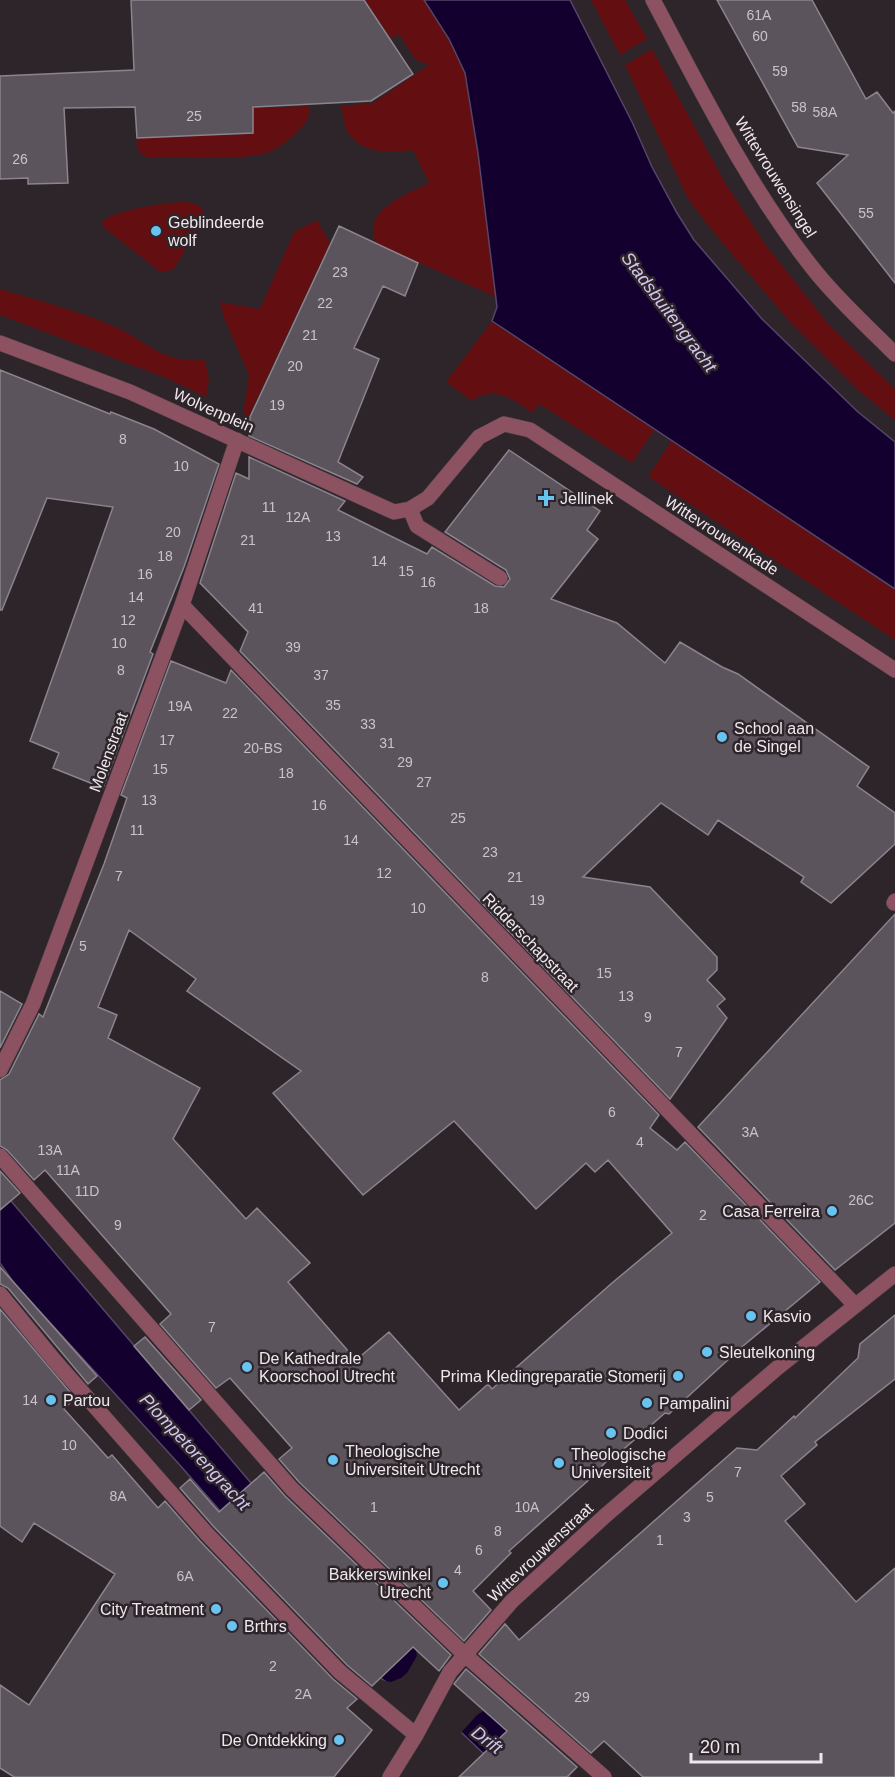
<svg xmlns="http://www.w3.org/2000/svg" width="895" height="1777" viewBox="0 0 895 1777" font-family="Arial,sans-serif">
<rect width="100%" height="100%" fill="#2e252b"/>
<path fill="#630f12" d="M365,0H424L449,39L465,73L478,153L496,297L377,244C359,211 407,194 429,183L413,150C388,153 357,155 345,126C343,120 343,112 341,106L373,103L429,65L416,60L399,34L391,39Z
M591,0H625L647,39L620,55Z
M652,49L724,181L765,244L829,325L895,389V420L859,391L790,322L714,233L688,199L625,65Z
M310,106C309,111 309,116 307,120C303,129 281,147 272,151C246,162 177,157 146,157C138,152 136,148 137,138L253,134V108Z
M178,202C190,202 203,202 205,216L174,269L167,271H159L103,227L102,222C113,210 161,204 178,202Z
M317,220L330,243L249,416L243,414L249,375L224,318L220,302L260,309L294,232Z
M0,289C37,300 75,310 111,325C149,341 158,363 205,360L209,380L206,397L166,378L0,315Z
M492,321L655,429L632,463L539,404L532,413C515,399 493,385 472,401L446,382Z
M672,440L895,589V640L649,477V475Z"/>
<path fill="#14002f" stroke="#554668" stroke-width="1.5" d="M424,0H570L633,124L652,167L677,213L694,240L762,319L858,412L895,442V589L492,321L497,307L478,153L465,73L449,39Z
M0,1188L251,1483L356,1590L570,1777H508L462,1733L382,1679L333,1627L273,1571L178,1463L14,1283L0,1263Z"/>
<path fill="#2e252b" d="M415,1644L450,1672L496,1710H485L477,1715L459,1735L380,1680L391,1682L401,1678L407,1673L417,1656Z"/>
<path fill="#5b545d" stroke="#8b848d" stroke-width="1.5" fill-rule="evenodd" d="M131,0H364L413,74L371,101L253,107V133L137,138L135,107L64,108L68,183L28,184V178L0,179V76L134,70Z
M717,0H812L866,99L877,92L893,113L895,111V283L817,183L848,155L798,147Z
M339,226L418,263L405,296L383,286L354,348L379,359L338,462L363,477L357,484L249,436L250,417Z
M0,370L110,414L111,412L154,429L219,464L184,567L150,652L153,654L103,788L53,768L59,753L30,741L113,507L47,498L2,610H0Z
M509,450L600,511L587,530L598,539L551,599L617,623L665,663L680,642L722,667L738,674L869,767L857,786L895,813V844L831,903L801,882L804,877L718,820L708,835L661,803L583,877L650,887L717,957V970L707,980L725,999L717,1006L727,1018L670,1099L240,651L248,632L200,583L236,473L249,479V457L345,501L338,510L427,554L432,547L495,586L504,587L510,579L506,570L445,532Z
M171,661L226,683L231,670L659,1115L650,1128L677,1150L685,1142L820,1282L743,1346L669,1414L665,1413L618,1454L616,1451L591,1478L509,1551L511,1553L473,1591L491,1610L464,1641L299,1482L279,1459L292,1448L230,1378L216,1388L160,1324L171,1314L45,1170L34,1180L7,1150L0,1146V1080L9,1074L39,1014L43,1017L104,864L127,798L121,795ZM129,930L196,979L187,991L301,1071L273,1093L363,1195L454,1121L536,1209L586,1163L595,1172L608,1160L672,1233L612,1283L492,1389L488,1384L459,1410L389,1332L356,1360L288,1282L310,1263L257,1208L246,1219L173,1139L200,1088L108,1038L117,1015L98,1007Z
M895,914V1223L835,1270L698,1127Z
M0,991L22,1004L0,1048Z
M0,1171L20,1193L0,1210Z
M0,1267L97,1376L88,1384L8,1288L0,1284Z
M0,1309L75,1398L64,1409L108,1458L112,1455L158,1508L165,1501L200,1541L333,1679L357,1699L347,1708L372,1730L334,1777H14L0,1768V1685L29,1705L115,1574L34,1523L22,1542L0,1526Z
M895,1315V1379L815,1442L817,1445L781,1476L805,1504L785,1521L856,1602L895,1568V1777H643L604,1741L591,1753L479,1654L505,1624L519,1640L737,1448L757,1450L794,1416L795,1418L858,1358L860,1344Z
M145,1337L201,1400L189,1410L134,1346Z
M264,1472L285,1496L451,1655L439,1671L413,1647L372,1686L347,1665L214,1527L180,1488L190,1479L219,1512Z
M466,1669L577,1767L567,1777H459L507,1731L454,1684Z"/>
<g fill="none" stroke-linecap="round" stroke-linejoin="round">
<defs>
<path id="service" d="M894,903L895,901"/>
<path id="minor" d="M0,343L130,392L394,512L410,509L428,498L479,437L504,424L530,430L895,670
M410,509L417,526L500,578
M182,605L855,1305
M0,1070L33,1004L72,900L182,605L237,440
M0,1156L292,1489L464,1654L604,1777
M0,1294L54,1360L207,1534L340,1672L416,1735
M390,1777L416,1735L450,1672L512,1601L606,1515L776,1369L895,1274"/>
<path id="tertiary" d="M653,0C702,92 750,190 815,271C839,301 868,327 895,354"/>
</defs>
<use href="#service" stroke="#494046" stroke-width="16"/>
<use href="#minor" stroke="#494046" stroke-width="16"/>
<use href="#tertiary" stroke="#494046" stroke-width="16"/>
<use href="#service" stroke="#8d5262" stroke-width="15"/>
<use href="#minor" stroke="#8d5262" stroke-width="15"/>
<use href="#tertiary" stroke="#8d5262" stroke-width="15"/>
</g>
<g fill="#69c3f1" stroke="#2e252b" stroke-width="2">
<circle cx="156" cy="231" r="6"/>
<path d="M543 489h6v6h6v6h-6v6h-6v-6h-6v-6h6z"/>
<circle cx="722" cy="737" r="6"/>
<circle cx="832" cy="1211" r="6"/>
<circle cx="751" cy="1316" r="6"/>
<circle cx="707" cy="1352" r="6"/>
<circle cx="247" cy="1367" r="6"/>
<circle cx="678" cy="1376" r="6"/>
<circle cx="51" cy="1400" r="6"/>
<circle cx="647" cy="1403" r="6"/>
<circle cx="611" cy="1433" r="6"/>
<circle cx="333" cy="1460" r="6"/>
<circle cx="559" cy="1463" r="6"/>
<circle cx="443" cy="1583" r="6"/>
<circle cx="216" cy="1609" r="6"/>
<circle cx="232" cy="1626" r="6"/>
<circle cx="339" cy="1740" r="6"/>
</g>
<g text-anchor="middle" stroke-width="5" stroke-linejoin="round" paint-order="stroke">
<g font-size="14" fill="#c9c3c8">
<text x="759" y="20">61A</text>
<text x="760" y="41">60</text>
<text x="780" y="76">59</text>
<text x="799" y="112">58</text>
<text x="825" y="117">58A</text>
<text x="194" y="121">25</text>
<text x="20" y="164">26</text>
<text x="866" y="218">55</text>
<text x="340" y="277">23</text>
<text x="325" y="308">22</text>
<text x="310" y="340">21</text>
<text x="295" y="371">20</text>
<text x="277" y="410">19</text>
<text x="123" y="444">8</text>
<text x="181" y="471">10</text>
<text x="269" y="512">11</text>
<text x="298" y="522">12A</text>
<text x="173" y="537">20</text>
<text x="333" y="541">13</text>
<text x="248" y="545">21</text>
<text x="165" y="561">18</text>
<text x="379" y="566">14</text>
<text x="406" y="576">15</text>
<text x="145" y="579">16</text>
<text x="428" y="587">16</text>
<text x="136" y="602">14</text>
<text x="256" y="613">41</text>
<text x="481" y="613">18</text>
<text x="128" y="625">12</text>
<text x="119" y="648">10</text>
<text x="293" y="652">39</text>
<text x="121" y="675">8</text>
<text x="321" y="680">37</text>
<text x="333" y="710">35</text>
<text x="180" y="711">19A</text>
<text x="230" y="718">22</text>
<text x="368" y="729">33</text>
<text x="167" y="745">17</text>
<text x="387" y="748">31</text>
<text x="263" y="753">20-BS</text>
<text x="405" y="767">29</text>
<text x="160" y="774">15</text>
<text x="286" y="778">18</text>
<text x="424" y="787">27</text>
<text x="149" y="805">13</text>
<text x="319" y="810">16</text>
<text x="458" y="823">25</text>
<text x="137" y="835">11</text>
<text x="351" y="845">14</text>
<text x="490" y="857">23</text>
<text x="384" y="878">12</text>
<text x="119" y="881">7</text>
<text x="515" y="882">21</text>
<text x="537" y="905">19</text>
<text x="418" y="913">10</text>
<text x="83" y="951">5</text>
<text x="604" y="978">15</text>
<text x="485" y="982">8</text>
<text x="626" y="1001">13</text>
<text x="648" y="1022">9</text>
<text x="679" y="1057">7</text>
<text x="612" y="1117">6</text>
<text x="750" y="1137">3A</text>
<text x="640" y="1147">4</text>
<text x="50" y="1155">13A</text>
<text x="68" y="1175">11A</text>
<text x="87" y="1196">11D</text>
<text x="861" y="1205">26C</text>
<text x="703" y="1220">2</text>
<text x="118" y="1230">9</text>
<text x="212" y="1332">7</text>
<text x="30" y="1405">14</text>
<text x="69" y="1450">10</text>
<text x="738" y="1477">7</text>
<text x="118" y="1501">8A</text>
<text x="710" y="1502">5</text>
<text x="374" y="1512">1</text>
<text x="527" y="1512">10A</text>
<text x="687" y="1522">3</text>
<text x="498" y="1536">8</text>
<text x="660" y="1545">1</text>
<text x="479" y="1555">6</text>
<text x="458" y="1575">4</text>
<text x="185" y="1581">6A</text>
<text x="273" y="1671">2</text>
<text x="303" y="1699">2A</text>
<text x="582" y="1702">29</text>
</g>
<g font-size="16" fill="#eee8ec" stroke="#2e252b">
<text transform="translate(776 177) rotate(58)" y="6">Wittevrouwensingel</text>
<text transform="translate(214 410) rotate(24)" y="6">Wolvenplein</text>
<text transform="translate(722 535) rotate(33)" y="6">Wittevrouwenkade</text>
<text transform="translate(108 752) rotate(-70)" y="6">Molenstraat</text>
<text transform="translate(531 942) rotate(46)" y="6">Ridderschapstraat</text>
<text transform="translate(540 1552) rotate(-43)" y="6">Wittevrouwenstraat</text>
</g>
<g font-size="16" fill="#eee8ec" stroke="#2e252b" text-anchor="start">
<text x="168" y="228">Geblindeerde<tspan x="168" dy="18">wolf</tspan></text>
<text x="560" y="504">Jellinek</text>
<text x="734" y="734">School aan<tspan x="734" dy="18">de Singel</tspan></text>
<text x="820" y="1217" text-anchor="end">Casa Ferreira</text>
<text x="763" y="1322">Kasvio</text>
<text x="719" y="1358">Sleutelkoning</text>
<text x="259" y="1364">De Kathedrale<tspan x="259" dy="18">Koorschool Utrecht</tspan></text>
<text x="666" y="1382" text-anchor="end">Prima Kledingreparatie Stomerij</text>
<text x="63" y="1406">Partou</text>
<text x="659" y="1409">Pampalini</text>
<text x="623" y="1439">Dodici</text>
<text x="345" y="1457">Theologische<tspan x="345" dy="18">Universiteit Utrecht</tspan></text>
<text x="571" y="1460">Theologische<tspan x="571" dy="18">Universiteit</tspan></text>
<text x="431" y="1580" text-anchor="end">Bakkerswinkel<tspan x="431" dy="18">Utrecht</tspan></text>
<text x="204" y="1615" text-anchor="end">City Treatment</text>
<text x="244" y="1632">Brthrs</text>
<text x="327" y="1746" text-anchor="end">De Ontdekking</text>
</g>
<g font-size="18" font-style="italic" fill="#d1c5ef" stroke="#2e252b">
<text transform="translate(669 312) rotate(53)" y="6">Stadsbuitengracht</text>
<text transform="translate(195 1452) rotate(47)" y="6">Plompetorengracht</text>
<text transform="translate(487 1740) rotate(37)" y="6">Drift</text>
</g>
</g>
<path d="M691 1753v9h130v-9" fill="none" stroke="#eee8ec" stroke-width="3"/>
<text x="700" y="1753" font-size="18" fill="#eee8ec" stroke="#2e252b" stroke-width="4.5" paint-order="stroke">20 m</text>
</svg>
